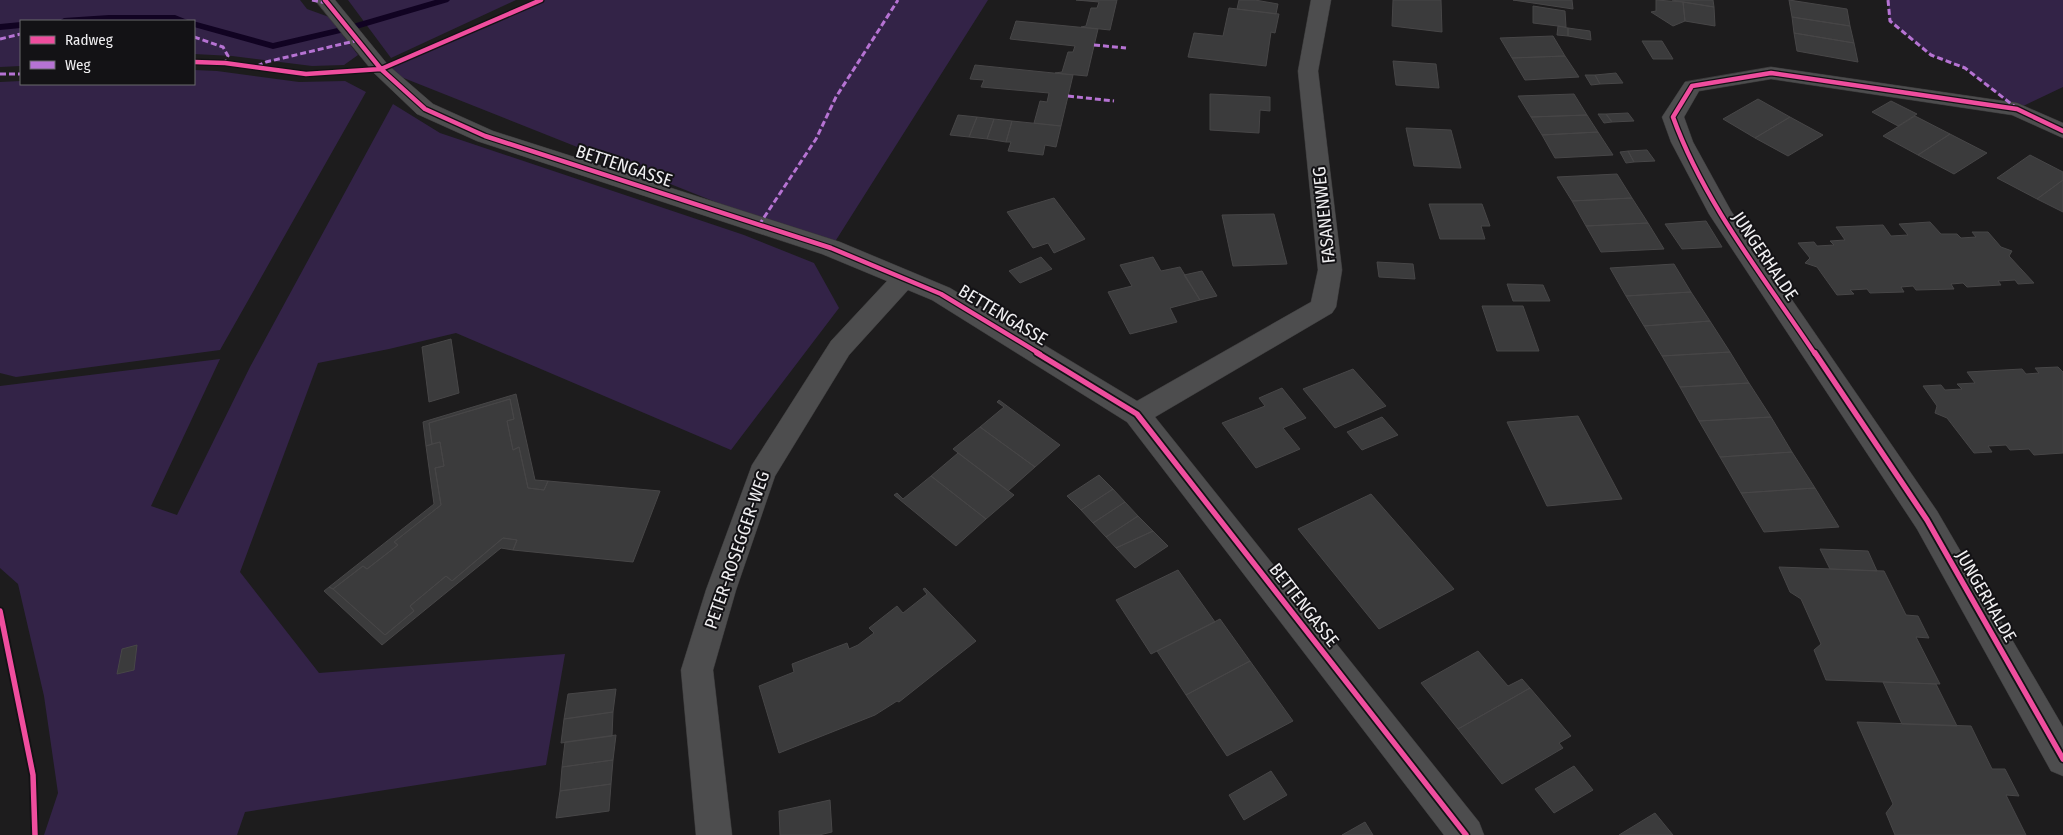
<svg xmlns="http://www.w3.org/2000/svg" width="2063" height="835" viewBox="0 0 2063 835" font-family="'Fira Sans Condensed',sans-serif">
<rect width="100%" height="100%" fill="#1d1c1d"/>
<path fill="#332347" d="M0,0H300L307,9L329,17L358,55L344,65L312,66L232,56L194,54V21H21V66L0,67Z
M348,0H516L391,58Z
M541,0H988L831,248L381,69Z
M1888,0H2063V87L2017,109L1965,68L1931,55L1890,21Z
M194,70L217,71L299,82L345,81L366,92L220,350L16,377L0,373V82L21,81V84H194Z
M393,104L440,133L744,235L814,263L839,308L731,450L456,333L389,349L318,363L240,572L319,673L565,654L546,765L245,812L237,835H44L58,793L44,696L18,584L0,568V386L220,359L151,506L177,515L250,367Z"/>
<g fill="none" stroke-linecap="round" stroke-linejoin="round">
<path fill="#110322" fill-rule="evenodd" d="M435,0H450L448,2L353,30L273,49L194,27L193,21L273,43L346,26Z
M109,15H175L190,21H59L64,18Z
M21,22V28L0,30V24Z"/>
</g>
<path fill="#3b3b3c" stroke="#474647" d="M1076,0H1117L1110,30L1081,27L1086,26L1091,8H1097L1099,2Z
M1239,0H1255L1278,4L1276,14L1237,9Z
M1393,0H1441L1442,32L1392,26Z
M1513,0H1572L1573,9Z
M1656,0L1683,2L1685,21L1673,26L1651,12L1656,11Z
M1672,0H1713L1714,7L1683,2Z
M1789,0L1847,9L1850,26L1792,17Z
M1683,2L1714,7L1715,26L1685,21Z
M1533,6L1565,11L1566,27L1533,23Z
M1229,8L1279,14L1275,33L1271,32L1266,66L1188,57L1194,33L1223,36Z
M1792,17L1850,26L1854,43L1794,33Z
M1016,21L1098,29L1087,76L1055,73L1062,72L1068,52H1073L1075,46L1010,39Z
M1558,26L1568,28V36L1557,35Z
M1568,28L1590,31L1591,40L1568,36Z
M1794,33L1854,43L1858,62L1797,51Z
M1553,36L1565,56L1512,58L1500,38Z
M1642,41H1662L1673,59H1653Z
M1565,56L1579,77L1525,80L1512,58Z
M1393,61L1436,64L1439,88L1396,85Z
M975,65L1073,75L1061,126L1034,123L1040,101L1047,102L1049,93L981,87L984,80L970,79Z
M1616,73L1623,83L1600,84L1595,75Z
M1585,75H1595L1600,84L1591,85Z
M1210,94L1270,97V111L1260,110L1259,133L1210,130Z
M1574,94L1587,115L1531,117L1518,96Z
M1758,99L1790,117L1755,138L1723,119Z
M1891,101L1917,114L1898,126L1872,112Z
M1628,113L1634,121L1612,122L1606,114Z
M1598,114H1606L1612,122L1604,123Z
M958,115L977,117L969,137L950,135Z
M1587,115L1598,132L1542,135L1531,117Z
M1915,116L1950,134L1918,155L1883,136Z
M977,117L994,119L987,139L969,137Z
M1790,117L1823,135L1788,156L1755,138Z
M994,119L1012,121L1006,142L987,139Z
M1012,121L1061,126L1056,147L1045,145L1043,155L1008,151L1011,142H1006Z
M1406,128L1451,130L1461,168L1414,166Z
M1598,132L1613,155L1555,158L1542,135Z
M1950,134L1987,153L1954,174L1918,155Z
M1647,150L1655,161L1634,162L1628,151Z
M1628,151L1634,162L1626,163L1620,152Z
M2030,155L2063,172V180L2037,199L1997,178Z
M1617,174L1632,198L1572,201L1557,177Z
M2063,180V212L2037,199Z
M1054,198L1085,239L1054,253L1048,243L1033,248L1007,212Z
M1632,198L1648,223L1586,226L1572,201Z
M1429,204H1482L1490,226H1481L1485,239H1440Z
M1274,214L1287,264L1233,266L1222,215Z
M1706,221L1722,247L1682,249L1665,224Z
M1930,222L1941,234H1957L1961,238L1976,237L1972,232H1988L2001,247L2012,251L2009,256L2034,283L2018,284L2015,280L1998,281L2001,285L1967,287L1963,283L1951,284L1954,289L1916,290L1913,286L1901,287L1904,292L1870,293L1867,289L1850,290L1854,294L1837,295L1817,267L1805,263L1810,258L1798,243L1814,242L1817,246L1834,245L1830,241L1845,240L1836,227L1883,225L1891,236L1908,235L1899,224Z
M1648,223L1664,249L1601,252L1586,226Z
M1041,257L1052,269L1020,283L1009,271Z
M1153,257L1161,271L1180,267L1200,300L1170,308L1177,322L1130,334L1108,292L1132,286L1120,265Z
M1377,262L1413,264L1415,279L1379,277Z
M1674,264L1691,292L1626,296L1610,268Z
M1202,271L1217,296L1200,300L1184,275Z
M1507,284L1543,285L1550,301H1513Z
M1691,292L1710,321L1644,326L1626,296Z
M1482,306H1523L1539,351H1497Z
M1710,321L1730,352L1662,356L1644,326Z
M451,339L459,393L429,402L422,347Z
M1730,352L1749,383L1680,387L1662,356Z
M2058,367L2063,372V453L2034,455L2029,449L2010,450L2006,445L1988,446L1992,452L1974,453L1947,418L1935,413L1937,406L1923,386L1941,385L1945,390L1962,389L1957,384L1975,383L1967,372L2022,369L2026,374L2039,373L2035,368Z
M1353,369L1386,406L1335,428L1303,389Z
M1749,383L1771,417L1699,421L1680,387Z
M1282,388L1306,418L1283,428L1300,449L1256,468L1222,423L1265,406L1259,398Z
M516,394L535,480L548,481L544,490L528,488L519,447L513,450L507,421L514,419L510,399L429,423L432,444L426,446L423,422Z
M510,399L514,419L507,421L513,450L519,447L528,488L544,490L548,481L660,491L633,562L513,550L517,540L503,538L452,581L446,576L410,606L414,611L385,635L333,589L363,566L367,569L398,545L394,542L441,505L435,468L444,466L440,442L432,444L429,423Z
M999,400L1060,445L1035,467L980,427L1004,407L997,402Z
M1578,416L1622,499L1547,506L1507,422Z
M1382,417L1398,435L1362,450L1347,432Z
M1771,417L1792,452L1720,457L1699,421Z
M980,427L1035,467L1008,491L953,449Z
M440,442L444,466L435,468L441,505L394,542L398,545L367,569L363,566L333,589L329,587L434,504L426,446Z
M1792,452L1815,488L1741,493L1720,457Z
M958,453L1014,495L986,519L931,476Z
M1099,475L1113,489L1081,510L1067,496Z
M931,476L986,519L956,546L894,495L897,493L903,499Z
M1815,488L1839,527L1764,532L1741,493Z
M1113,489L1125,502L1093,523L1081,510Z
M1371,494L1454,589L1379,629L1298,529Z
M1125,502L1138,516L1106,537L1093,523Z
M1138,516L1153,531L1116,548L1106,537Z
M1153,531L1168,546L1135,568L1116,548Z
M503,538L517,540L513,550L501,548L382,645L324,591L329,587L333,589L385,635L414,611L410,606L446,576L452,581Z
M1820,549L1868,551L1877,571L1830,569Z
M1779,567L1884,571L1906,615L1918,616L1929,638L1916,637L1940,684L1826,680L1814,650L1821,644L1801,599L1790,592Z
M1178,570L1215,622L1151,654L1116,600Z
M925,588L976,641L899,702L897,701L875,715L779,753L759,686L794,672L792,664L847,643L849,649L858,645L874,633L869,628L897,606L903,613L927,594L923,589Z
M1220,619L1250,661L1186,695L1157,651Z
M137,645L134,670L117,674L122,649Z
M1478,651L1508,686L1522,679L1530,688L1458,729L1421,683Z
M1250,661L1293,721L1227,756L1186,695Z
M1883,682L1936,684L1957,726L1902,724Z
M1530,688L1571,736L1559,743L1563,748L1502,784L1458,729Z
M616,689L613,712L564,719L568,694Z
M613,712L612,736L561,743L564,719Z
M1857,722L1971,726L1992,769H2005L2019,796L2006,795L2026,835H1895L1886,813L1893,804Z
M616,735L613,760L562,767L565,742Z
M613,760L611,784L560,791L562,767Z
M1574,766L1593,790L1554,813L1535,789Z
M1271,771L1287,795L1244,820L1229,795Z
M611,784L609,811L556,818L560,791Z
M830,800L832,832L819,835H780L779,811Z
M1655,813L1673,835H1619Z
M1365,822L1373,835H1342Z"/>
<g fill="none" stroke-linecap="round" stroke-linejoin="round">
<defs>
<path id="street" d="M315,0H335L388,65L433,104L493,131L840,242L950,288L1137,401L1311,302L1318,270L1298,71L1311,0H1331L1318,71L1342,270L1336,307L1332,313L1155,417L1479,822L1484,835H1444L1127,422L932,300L908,290L849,355L775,476L736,590L713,670L732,835H696L681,670L706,590L752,465L831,341L887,281L822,254L477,141L417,114L374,73Z
M1771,67L2017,103L2063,123V138L2012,115L1771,79L1699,91L1684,117L1693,142L1731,211L1937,511L2063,727V776L2051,771L1917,529L1709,214L1671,142L1662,117L1685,82Z"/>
</defs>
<use href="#street" stroke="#393839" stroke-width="1"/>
<use href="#street" fill="#4d4d4e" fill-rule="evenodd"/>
<path stroke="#b673d3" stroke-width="3" stroke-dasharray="6 3" stroke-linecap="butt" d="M312,0L327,3
M1888,0L1890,21L1931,55L1965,68L2014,106
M194,37L223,47L228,56L225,63
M0,39L21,34
M1094,45L1126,48
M257,66L266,62L359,40
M0,74H21
M1068,96L1114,101
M759,225L816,139L836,97L898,0"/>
<defs>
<path id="cycleway-far1" d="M325,0L381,69L425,109L485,136L831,248L941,294L1040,354
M194,62L225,63L306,74L381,69L541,0
M1815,354C1765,279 1704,203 1673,117L1692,86L1771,73L2017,109L2063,131"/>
<path id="cycleway" d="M1037,353L1137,414L1466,835
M1815,353L1927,520L2063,759
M0,611L33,775L35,835"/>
</defs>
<use href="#cycleway-far1" stroke="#131215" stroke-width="7"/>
<use href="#cycleway" stroke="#131215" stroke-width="9"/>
<use href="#cycleway-far1" stroke="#ef4d9e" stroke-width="4.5"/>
<use href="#cycleway" stroke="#ef4d9e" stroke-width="5.5"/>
</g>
<g text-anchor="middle" stroke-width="4" stroke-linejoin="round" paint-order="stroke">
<g font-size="18" fill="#f0eff1" stroke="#131215">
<text transform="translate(624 166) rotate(18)" y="6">BETTENGASSE</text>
<text transform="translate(1324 215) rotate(-96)" y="6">FASANENWEG</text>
<text transform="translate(1765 256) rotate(56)" y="6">JUNGERHALDE</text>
<text transform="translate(1003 315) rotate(31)" y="6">BETTENGASSE</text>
<text transform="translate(737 550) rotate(-71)" y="6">PETER-ROSEGGER-WEG</text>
<text transform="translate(1986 596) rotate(60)" y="6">JUNGERHALDE</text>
<text transform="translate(1304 605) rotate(52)" y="6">BETTENGASSE</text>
</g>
</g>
<rect x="20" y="20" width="175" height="65" fill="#131215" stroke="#6b6a6d"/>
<rect x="30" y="36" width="25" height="8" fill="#ef4d9e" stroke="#6b6a6d"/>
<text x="65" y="45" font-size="15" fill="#f0eff1">Radweg</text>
<rect x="30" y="61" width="25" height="8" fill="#b673d3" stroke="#6b6a6d"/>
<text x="65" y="70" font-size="15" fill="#f0eff1">Weg</text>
</svg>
